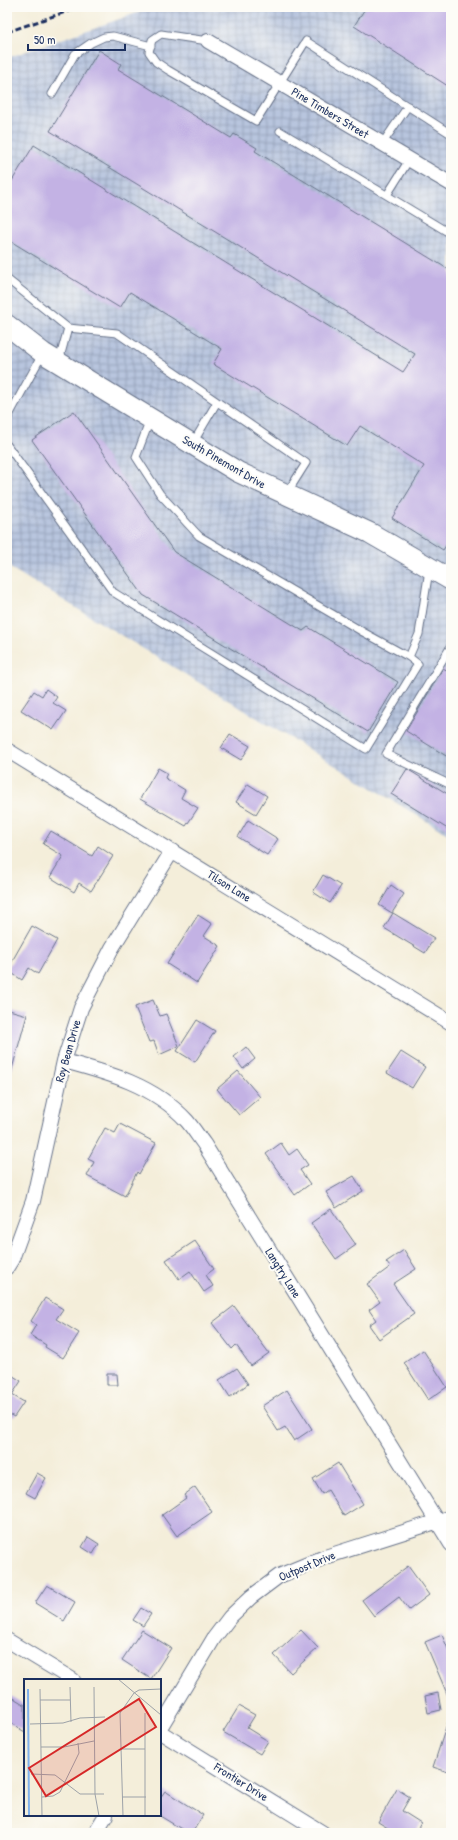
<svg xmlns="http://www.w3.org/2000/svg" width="458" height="1840" viewBox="0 0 458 1840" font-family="'Patrick Hand',sans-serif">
<defs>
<pattern id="industrial-grid" width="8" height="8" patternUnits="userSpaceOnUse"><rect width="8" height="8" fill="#b8c5de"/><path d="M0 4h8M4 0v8" fill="none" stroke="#95a0b7"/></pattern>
</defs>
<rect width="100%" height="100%" fill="#fdfcf7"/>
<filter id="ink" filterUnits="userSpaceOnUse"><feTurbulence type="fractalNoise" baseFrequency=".025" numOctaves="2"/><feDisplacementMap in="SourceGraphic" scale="8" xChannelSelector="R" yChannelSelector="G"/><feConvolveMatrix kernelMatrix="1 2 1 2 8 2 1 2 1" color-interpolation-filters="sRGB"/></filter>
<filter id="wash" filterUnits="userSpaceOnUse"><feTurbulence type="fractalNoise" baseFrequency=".012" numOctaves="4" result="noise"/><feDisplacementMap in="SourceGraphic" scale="16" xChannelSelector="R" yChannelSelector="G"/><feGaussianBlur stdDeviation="0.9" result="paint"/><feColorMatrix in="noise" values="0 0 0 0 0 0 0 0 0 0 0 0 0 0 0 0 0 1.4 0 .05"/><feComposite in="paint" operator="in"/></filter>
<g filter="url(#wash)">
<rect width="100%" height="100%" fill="#f4eeda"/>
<path fill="url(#industrial-grid)" d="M154,7H451V836L7,566V58Z"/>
<g id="blocks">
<path fill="#c3b2e4" d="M366,7H451V88L354,26Z
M99,50L121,64L118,69L231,138L234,134L257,148L255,151L451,271V538L443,550L392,518L424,466L360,426L347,446L213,364L222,349L130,292L120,308L7,239V189L34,145L403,372L415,354L50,131Z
M74,411L174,552L303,631L308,627L398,682L368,732L143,595L32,440Z
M443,668L451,673V759L406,731Z
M46,689L57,697L53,703L66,711L53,730L21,710L34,691L42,696Z
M230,734L250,746L241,760L221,748Z
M158,768L167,773L165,778L185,790L181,798L198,808L186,826L140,799Z
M407,769L451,796V831L391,794Z
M248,784L267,796L256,814L236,802Z
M248,820L278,839L267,855L238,837Z
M51,831L92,856L98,846L113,856L91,891L79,883L74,892L50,877L63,856L43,844Z
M323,875L341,886L330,903L313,892Z
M391,885L404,894L392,913L379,905Z
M393,913L434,938L425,953L384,928Z
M198,915L212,924L204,936L220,946L197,983L167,964Z
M32,926L57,940L38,974L29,968L22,980L7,970Z
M153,1000L160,1016L166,1014L179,1046L159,1055L154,1041L149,1042L135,1007Z
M9,1010L27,1015L10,1076L7,1075V1017Z
M197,1020L215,1031L195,1062L177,1051Z
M246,1047L255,1059L243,1069L234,1057Z
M401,1052L425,1067L412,1088L387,1073Z
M238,1071L260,1097L239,1115L217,1089Z
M120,1124L156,1143L139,1174L137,1172L125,1196L87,1176L94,1162L88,1159L105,1128L115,1133Z
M281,1143L289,1155L297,1149L308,1165L300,1170L310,1184L295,1195L266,1154Z
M354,1176L363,1191L336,1208L326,1192Z
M331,1209L356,1245L336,1259L311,1223Z
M195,1241L214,1269L206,1275L213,1286L204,1292L190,1271L179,1279L166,1260Z
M404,1250L416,1269L393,1284L414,1314L379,1339L369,1325L376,1320L369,1310L380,1302L367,1284L390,1267L386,1262Z
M45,1298L63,1309L56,1319L79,1333L63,1358L45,1347L46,1345L30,1335L36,1325L31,1321Z
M234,1306L269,1353L251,1366L236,1345L232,1349L212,1323Z
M423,1350L447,1387L428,1400L404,1363Z
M237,1368L248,1384L230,1397L219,1380Z
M7,1372L21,1381L12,1395L24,1402L14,1417L7,1413Z
M107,1374H117L118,1385H107Z
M287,1390L312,1429L294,1441L285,1427L278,1431L262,1406Z
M338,1463L363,1504L344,1516L328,1490L322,1494L313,1479Z
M37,1473L46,1478L35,1498L26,1493Z
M195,1487L212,1512L177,1536L162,1515L186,1498L184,1495Z
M88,1537L99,1544L93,1554L82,1547Z
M408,1566L429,1595L409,1610L399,1597L374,1616L362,1600Z
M47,1585L75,1602L64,1621L35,1603Z
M141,1608L151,1614L143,1626L133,1620Z
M142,1630L171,1648L151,1679L122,1660Z
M301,1630L318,1648L291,1673L274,1655Z
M442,1635L451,1656V1703L425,1642Z
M438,1693L441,1710L428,1713L425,1696Z
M7,1694L25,1705V1732L7,1721Z
M239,1706L255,1715L247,1728L268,1741L260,1754L223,1732Z
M449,1718H451V1773L433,1767Z
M397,1789L410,1797L402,1811L421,1823L415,1833H396L378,1822Z
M165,1791L203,1815L192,1833H188L160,1816V1798Z"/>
</g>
</g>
<g filter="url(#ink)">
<use href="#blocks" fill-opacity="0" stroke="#677289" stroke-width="1"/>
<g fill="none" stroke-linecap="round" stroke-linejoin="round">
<defs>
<path id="lane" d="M208,41L161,34L152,40L149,52L156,62L168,70L256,121L306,41L451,134
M52,94L75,54L91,43L104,37L113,36L151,46
M280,131L451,234
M382,144L408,106
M387,195L409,160
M446,231L451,222
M7,279L68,328
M59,361L68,328L117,333L306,463L287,493
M7,419L43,353
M193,443L217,402
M7,445L113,592L366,749L418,664L409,657L363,632L199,536L160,494L136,457L150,420
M451,646L386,754L451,785
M409,657L419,634L429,570"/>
<path id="street" d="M208,41L451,184
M7,750L451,1023
M64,1061C109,1073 154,1085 187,1121C193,1128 198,1136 204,1144L451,1544
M7,1267L12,1259L33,1201L64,1061L81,1008L112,948L172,851
M7,1640L73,1680
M160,1728L214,1638L230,1617L251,1597L279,1576L325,1557L451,1517
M160,1732L323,1833
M95,1833L106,1815"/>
<path id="secondary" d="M7,325L43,353L238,472L370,533L451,580"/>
</defs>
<use href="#lane" stroke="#677289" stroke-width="9"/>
<use href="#street" stroke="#677289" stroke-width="16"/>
<use href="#secondary" stroke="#677289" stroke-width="22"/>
<use href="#lane" stroke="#fff" stroke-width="7"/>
<use href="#street" stroke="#fff" stroke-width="14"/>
<use href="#secondary" stroke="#fff" stroke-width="20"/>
<path stroke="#1b2f5e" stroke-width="3" stroke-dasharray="6 3" stroke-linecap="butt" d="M7,32L80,7"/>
</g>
</g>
<g text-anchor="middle" stroke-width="4" stroke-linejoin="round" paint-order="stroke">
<g font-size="12" fill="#1b2f5e" stroke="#fdfcf7">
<text transform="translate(330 113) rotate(31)" y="4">Pine Timbers Street</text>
<text transform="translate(224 462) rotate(30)" y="4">South Pinemont Drive</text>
<text transform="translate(229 886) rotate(32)" y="4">Tilson Lane</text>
<text transform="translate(68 1051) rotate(-74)" y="4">Roy Bean Drive</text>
<text transform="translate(283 1273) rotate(58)" y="4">Langtry Lane</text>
<text transform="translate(307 1566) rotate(-23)" y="4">Outpost Drive</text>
<text transform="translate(241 1782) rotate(32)" y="4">Frontier Drive</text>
</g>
</g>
<g transform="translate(24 1679)">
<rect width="137" height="137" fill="#f4eeda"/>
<path fill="none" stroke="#80b1ec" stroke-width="2" d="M4,10L5,137"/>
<path fill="none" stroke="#9da2a8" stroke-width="1" d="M94,0L137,36M46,8L47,43M70,8L71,115L75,137M16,10L18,137M110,14L115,11L137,10M16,21H46M121,34V137M6,45L39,44L56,39L81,38M17,68H40L70,62M97,70H121M7,95L31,96L56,115H80M18,118L29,117L36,113L55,74L54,64M98,118H122M99,137L96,34L110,14"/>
<path fill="#d62828" fill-opacity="0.15" stroke="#d62828" stroke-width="2" d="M115,20L132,48L22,117L5,89Z"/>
<rect width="137" height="137" fill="none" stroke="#1b2f5e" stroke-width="2"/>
</g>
<rect width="458" height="1840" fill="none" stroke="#fdfcf7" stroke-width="24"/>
<path d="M28 44v6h97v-6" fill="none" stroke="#1b2f5e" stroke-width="2"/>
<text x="34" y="44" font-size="12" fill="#1b2f5e" stroke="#fdfcf7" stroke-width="3" paint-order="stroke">50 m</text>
</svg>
